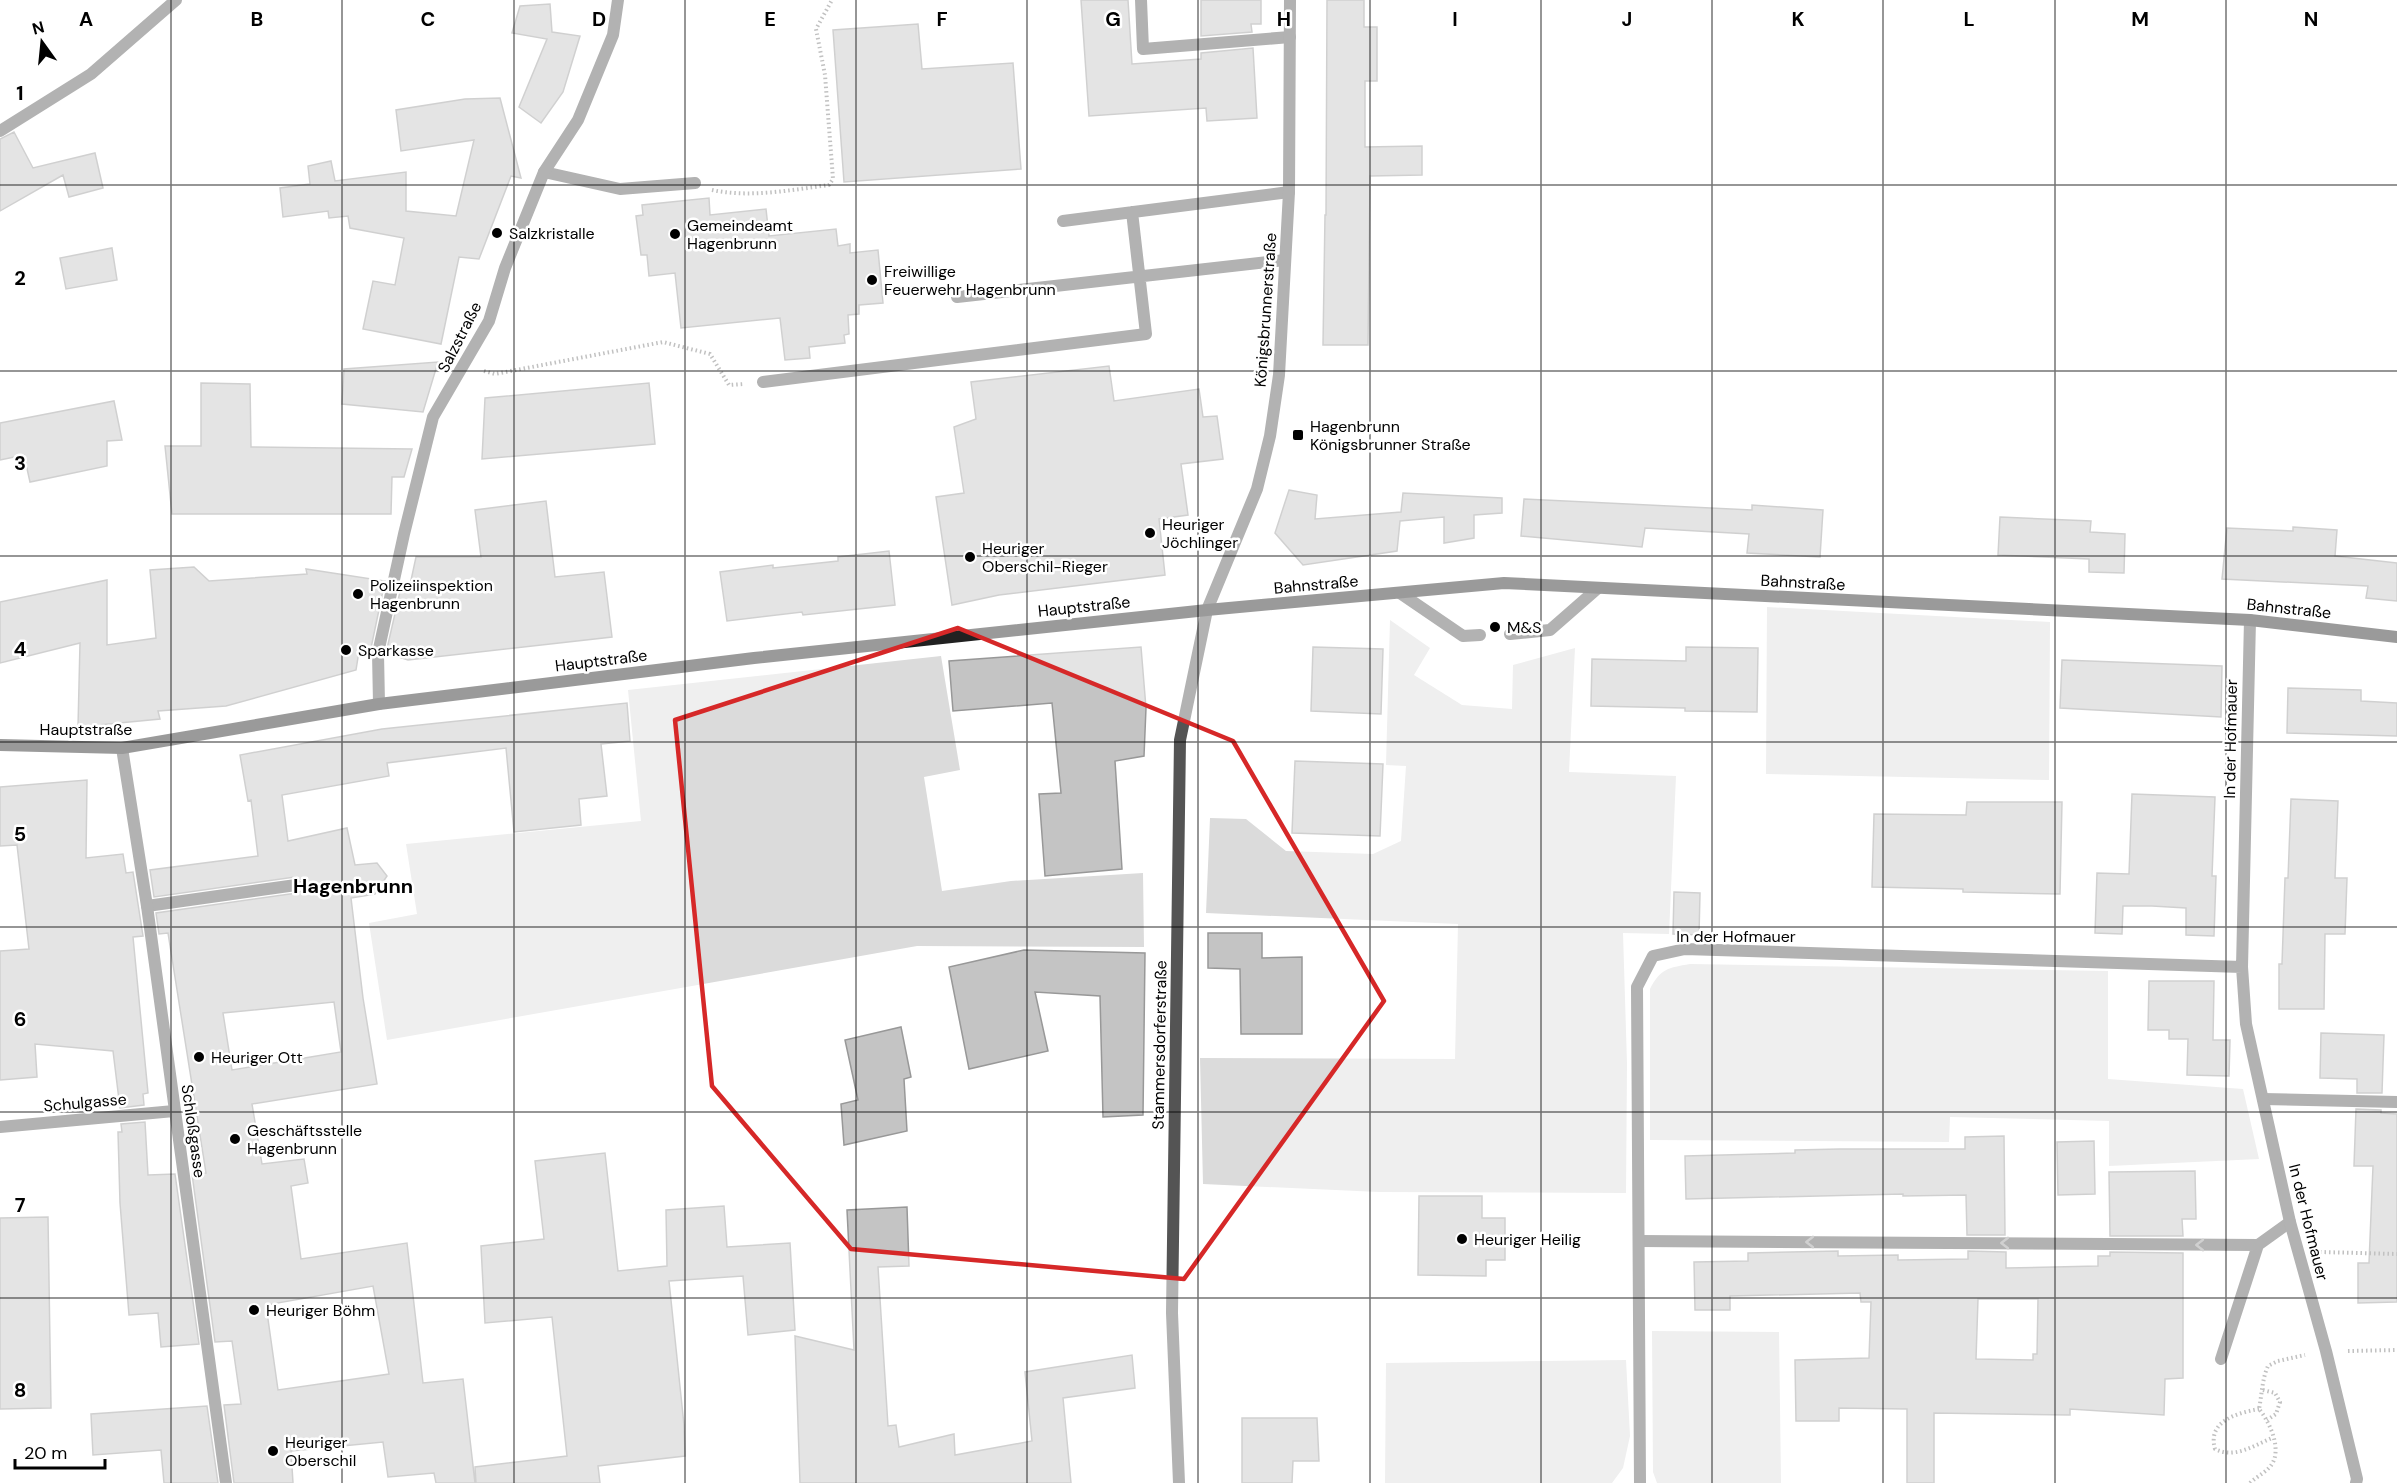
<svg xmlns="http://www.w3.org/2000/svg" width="2397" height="1483" viewBox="0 0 2397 1483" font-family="'DM Sans',sans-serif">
<rect width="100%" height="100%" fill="#fff"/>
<path fill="#dbdbdb" d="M1767,607L2050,622L2049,780L1766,774Z
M1390,620L1430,648L1414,675L1462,705L1512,709L1513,665L1575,648L1569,772L1676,776L1669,934L1623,933L1627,1064L1626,1193L1379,1192L1203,1184L1200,1058L1455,1059L1458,924L1206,913L1210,818L1246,819L1286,851L1373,854L1401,841L1406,766L1386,765Z
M941,656L960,770L924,777L942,891L1011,881L1143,873L1144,947L917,946L387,1040L369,923L417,914L406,844L641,821L628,690Z
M1690,964L2108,971V1079L2243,1089L2259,1159L2109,1166V1121L1950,1117L1949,1142L1650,1140V989C1661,968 1668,968 1690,964Z
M1652,1331L1779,1332L1781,1483H1657L1653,1472Z
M1626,1360L1630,1436L1623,1468L1612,1483H1385L1386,1363Z"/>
<path fill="#c4c4c4" stroke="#989898" stroke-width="1.5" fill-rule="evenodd" d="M1081,0H1128L1132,64L1201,59V53L1253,48L1257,118L1207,121L1206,108L1089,116Z
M1201,0H1261V24H1251L1252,32L1201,36Z
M1327,0H1364V27H1377V81H1365V147L1422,146V175L1370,176L1368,345H1323L1325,215H1326Z
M550,4L552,32L580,36L563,92L541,123L519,107L547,39L512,33L520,6Z
M918,24L922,69L1013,63L1021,169L844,182L833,30Z
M500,98L521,178L511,176L479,259L459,257L441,344L363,329L373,281L395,285L404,238L350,228L348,216L329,218L328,211L283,217L280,188L310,184L308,166L331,161L335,181L406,172V211L456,216L474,140L401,151L396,110L465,99Z
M14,132L33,168L95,153L103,188L69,197L63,175L0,211V139Z
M709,198L710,215L766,209L769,236L836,229L838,246L850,244V253L878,250L883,303L859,305V314L848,315L849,334L844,335L845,343L809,347L810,358L785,360L780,318L681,328L675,273L649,276L647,255H641L636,216L643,215L642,205Z
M112,248L117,280L66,289L60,258Z
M438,362L423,412L342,404L344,369Z
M1109,366L1114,401L1199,389L1203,417L1217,416L1223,459L1181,464L1188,515L1159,519L1165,575L999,595L952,605L936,497L964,493L954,427L976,419L971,382Z
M201,383L250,384L251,447L412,449L404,477H392L391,514H172L165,446H201Z
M649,383L655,444L482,459L485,398Z
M114,401L122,440L107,441V466L30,482L24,455L0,460V423Z
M1289,490L1317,495L1315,519L1401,512L1403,493L1502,498V513L1474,515V538L1444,543V517L1400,521L1397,551L1303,565L1275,533Z
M1524,499L1752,510V505L1823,510L1820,557L1747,553L1749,534L1645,528L1642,547L1521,536Z
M546,501L555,577L604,572L612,637L408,660L386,653L402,583L410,585L416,557H481L475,510Z
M2000,517L2091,521L2090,532L2125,534L2124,573L2089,572V559L1998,555Z
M2293,527L2337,530L2335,556L2397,563V601L2366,598L2368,586L2222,579L2227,528L2293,531Z
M889,551L895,605L803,615L802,612L727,621L720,572L773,565V568L838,561V557Z
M194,567L209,581L307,574L306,569L385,581L371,648L360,645L356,670L226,706L158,711L160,719L78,727L80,643L0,663V602L107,580V645L156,638L150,570Z
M1141,647L1146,708L1144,756L1115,761L1122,869L1045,876L1039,794L1061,793L1052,703L953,711L949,661Z
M1313,647L1383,649L1381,714L1311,711Z
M1686,647L1758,648L1757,712L1685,711V708L1591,706L1592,659L1686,661Z
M2062,660L2222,666L2221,717L2060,708Z
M2288,688L2361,690V701L2397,703V736L2287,733Z
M627,703L630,741L601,744L607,796L579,799L581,825L514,832L506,748L387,763L389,776L282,795L288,841L347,828L355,865L377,863L387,876L375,894L351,898L363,998L377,1084L252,1104L262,1164L304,1159L308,1183L291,1186L301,1259L407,1243L423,1383L463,1379L475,1483H436L434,1473L388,1477L383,1442L291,1451L293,1483H234L224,1405L241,1404L232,1341L215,1342L192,1174L206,1173L168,933L159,934L156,913L297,893L302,891L304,884L302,880L295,877L154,897L150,870L258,856L251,800L248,801L240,755L382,729ZM334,1002L341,1052L232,1070L223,1013ZM373,1286L389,1374L278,1390L266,1305Z
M1295,761L1383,764L1380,836L1292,833Z
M87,780L86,858L123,854L126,873L133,872L143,936L133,937L148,1093L143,1094L144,1105L120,1108L113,1051L35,1044L37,1077L0,1080V951L29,949L17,845L0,846V787Z
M2132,794L2215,797L2212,876H2216L2214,936L2186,935V908L2152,906H2123L2122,934L2095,933L2097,873L2129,874Z
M2291,799L2338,801L2335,878H2347L2345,934H2325L2324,1009H2279V964H2282L2285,878H2288Z
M1967,802H2062L2060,894L1963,892V889L1872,887L1874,814L1966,815Z
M1674,892L1700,893L1699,935L1673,934Z
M1208,933H1262V958L1302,957V1034H1241L1240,969L1208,968Z
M1024,950L1145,953L1143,1115L1103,1117L1100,996L1035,992L1048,1051L969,1069L949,967Z
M2149,981H2214L2213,1040H2230L2229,1076L2187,1075L2188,1039H2169V1030H2148Z
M901,1027L911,1077L904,1079L907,1131L844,1145L841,1104L858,1100L845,1040Z
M2321,1033L2384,1035L2382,1093H2357V1079L2320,1078Z
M2356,1109L2381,1110V1113L2397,1114V1302L2358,1303V1263H2369L2373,1166H2354Z
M145,1122L148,1175L175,1174L199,1344L161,1347L158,1313L129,1315L120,1203L118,1132H122L121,1124Z
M2004,1136L2005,1235H1967L1966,1195L1903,1196V1194L1686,1199L1685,1156L1795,1153V1150L1840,1149H1965V1137Z
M2094,1141L2095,1194L2058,1195L2057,1142Z
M605,1153L618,1271L667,1266L666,1210L724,1206L727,1247L790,1243L795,1330L748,1335L743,1276L669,1281L684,1425L685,1456L598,1466L600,1483H476L475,1467L567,1456L552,1317L485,1323L481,1246L544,1239L535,1161Z
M2195,1171L2196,1219H2182L2183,1236H2110L2109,1172Z
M1419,1196H1482V1218H1505V1260H1486V1276L1418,1275Z
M907,1207L909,1266L878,1267L888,1426L896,1425L899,1447L954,1434L955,1455L1032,1441L1025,1372L1132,1355L1135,1388L1063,1398L1071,1483H800L795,1336L854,1350L847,1210Z
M48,1217L51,1408L0,1409V1218Z
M1838,1251V1256L1898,1255V1260L1968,1259V1251L2006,1252V1268L2098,1266V1256H2110V1252L2183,1253V1378L2165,1379L2164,1415L2070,1409V1415L1934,1413V1483H1907V1409L1839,1408V1421H1796L1795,1360L1869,1358L1871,1302H1861L1860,1293L1730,1296V1310H1695L1694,1262L1748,1261V1253ZM1978,1299H2038L2037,1354H2033V1360L1976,1359Z
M207,1406L218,1483H164L161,1450L93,1455L91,1414Z
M1242,1418H1317L1319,1461H1293L1292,1483H1242Z"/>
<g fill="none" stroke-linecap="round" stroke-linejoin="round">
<path stroke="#767676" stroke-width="4" stroke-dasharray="1.5 3" stroke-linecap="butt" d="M712,190C750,198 791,190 829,185L833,179L825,75L816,29L832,0
M484,371L495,374L663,342L710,354L729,385L744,384
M2320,1252L2397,1254
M2348,1351L2397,1350
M2263,1390L2275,1393L2280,1402L2276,1414L2267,1420
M2259,1409C2237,1413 2207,1421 2215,1449C2234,1459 2253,1446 2272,1438
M2250,1483C2257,1476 2267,1472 2272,1464C2282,1448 2269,1421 2259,1409C2262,1394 2262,1379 2268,1366L2278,1361L2305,1355"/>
<path stroke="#545454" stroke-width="12" d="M1141,0L1143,49L1290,37
M544,172L620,189L695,183
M1063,221L1289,192
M957,297L1285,260
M763,382L1146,334L1132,212
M1400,593L1463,636L1480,635
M1510,634L1550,630L1598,588
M147,906L296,885
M2263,1099L2397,1102
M1640,1241L2258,1245
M2221,1359L2258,1245L2290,1222"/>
<path stroke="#545454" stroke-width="12" d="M0,131L91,74L176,0
M2250,620L2242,967L2246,1024L2290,1222L2326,1351L2357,1479L2356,1483
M379,704L378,653L404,534L433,417L489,321L505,268L544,172L578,120L613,35L618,0
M122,748L147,906L226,1483
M0,1127L174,1111
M1640,1483L1637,987L1653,956L1685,949L2242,967"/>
<path stroke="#545454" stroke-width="12" d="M1179,1483L1172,1313L1180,740L1207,610L1257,489L1270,436L1279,375L1289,192L1290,0"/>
<path stroke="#212121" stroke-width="12" d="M0,745L122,748L379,704L754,658L1207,610L1504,583L2250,620L2397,637"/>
</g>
<defs><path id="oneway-chevron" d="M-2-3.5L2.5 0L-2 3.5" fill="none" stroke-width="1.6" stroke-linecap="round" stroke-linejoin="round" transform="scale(1.5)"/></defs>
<g stroke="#989898">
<use href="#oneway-chevron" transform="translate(1810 1242) rotate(-180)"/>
<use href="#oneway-chevron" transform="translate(2005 1243) rotate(-180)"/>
<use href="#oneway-chevron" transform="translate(2200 1245) rotate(-180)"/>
</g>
<path d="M0 0H2397V1483H0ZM958,628L1233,741L1384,1001L1184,1279L851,1249L712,1086L675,720Z" fill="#fff" fill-opacity=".55" fill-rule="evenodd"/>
<path fill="none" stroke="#d62828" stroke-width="4.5" stroke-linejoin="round" d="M958,628L1233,741L1384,1001L1184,1279L851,1249L712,1086L675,720Z"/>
<path fill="none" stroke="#000" stroke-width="1.5" stroke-opacity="0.55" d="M171,0V1483M342,0V1483M514,0V1483M685,0V1483M856,0V1483M1027,0V1483M1198,0V1483M1370,0V1483M1541,0V1483M1712,0V1483M1883,0V1483M2055,0V1483M2226,0V1483M0,185H2397M0,371H2397M0,556H2397M0,742H2397M0,927H2397M0,1112H2397M0,1298H2397"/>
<g fill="#000" stroke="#fff" stroke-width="2">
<circle cx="497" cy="233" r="6"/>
<circle cx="675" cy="234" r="6"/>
<circle cx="872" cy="280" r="6"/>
<rect x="1292" y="429" width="12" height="12" rx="3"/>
<circle cx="1150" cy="533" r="6"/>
<circle cx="970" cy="557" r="6"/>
<circle cx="358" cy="594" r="6"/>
<circle cx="1495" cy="627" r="6"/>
<circle cx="346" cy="650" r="6"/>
<circle cx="199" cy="1057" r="6"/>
<circle cx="235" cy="1139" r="6"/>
<circle cx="1462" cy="1239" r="6"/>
<circle cx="254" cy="1310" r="6"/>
<circle cx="273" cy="1451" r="6"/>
</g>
<g text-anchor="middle" stroke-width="5" stroke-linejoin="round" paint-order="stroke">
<g font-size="16" fill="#000" stroke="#fff" text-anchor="start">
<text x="687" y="231">Gemeindeamt<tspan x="687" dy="18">Hagenbrunn</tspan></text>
<text x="509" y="239">Salzkristalle</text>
<text x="884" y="277">Freiwillige<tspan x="884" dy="18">Feuerwehr Hagenbrunn</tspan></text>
<text x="1310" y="432">Hagenbrunn<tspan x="1310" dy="18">Königsbrunner Straße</tspan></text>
<text x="1162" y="530">Heuriger<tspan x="1162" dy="18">Jöchlinger</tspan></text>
<text x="982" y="554">Heuriger<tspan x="982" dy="18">Oberschil-Rieger</tspan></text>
<text x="370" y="591">Polizeiinspektion<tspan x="370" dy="18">Hagenbrunn</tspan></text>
<text x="1507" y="633">M&amp;S</text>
<text x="358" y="656">Sparkasse</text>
<text x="211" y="1063">Heuriger Ott</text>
<text x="247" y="1136">Geschäftsstelle<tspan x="247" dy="18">Hagenbrunn</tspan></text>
<text x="1474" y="1245">Heuriger Heilig</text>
<text x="266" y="1316">Heuriger Böhm</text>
<text x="285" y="1448">Heuriger<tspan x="285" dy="18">Oberschil</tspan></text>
</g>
<g font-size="16" fill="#000" stroke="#fff">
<text transform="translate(1265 310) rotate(-86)" y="6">Königsbrunnerstraße</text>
<text transform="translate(459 337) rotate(-63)" y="6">Salzstraße</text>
<text transform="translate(1803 582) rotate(3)" y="6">Bahnstraße</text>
<text transform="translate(1316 584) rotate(-5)" y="6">Bahnstraße</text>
<text transform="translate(1084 606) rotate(-6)" y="6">Hauptstraße</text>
<text transform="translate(2289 608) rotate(6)" y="6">Bahnstraße</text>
<text transform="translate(601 660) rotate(-7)" y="6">Hauptstraße</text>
<text x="86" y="735">Hauptstraße</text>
<text transform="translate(2230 739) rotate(-89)" y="6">In der Hofmauer</text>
<text x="1736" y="942">In der Hofmauer</text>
<text transform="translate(1159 1045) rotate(-89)" y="6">Stammersdorferstraße</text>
<text transform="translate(85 1102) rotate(-5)" y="6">Schulgasse</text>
<text transform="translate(194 1131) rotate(82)" y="6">Schloßgasse</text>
<text transform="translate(2309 1222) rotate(76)" y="6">In der Hofmauer</text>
</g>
<g font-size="20" font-weight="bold" fill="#000" stroke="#fff">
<text x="353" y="893">Hagenbrunn</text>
</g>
</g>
<g font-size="20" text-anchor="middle" font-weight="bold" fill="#000" stroke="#fff" stroke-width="5" stroke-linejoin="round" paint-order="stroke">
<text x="86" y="26">A</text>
<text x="257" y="26">B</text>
<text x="428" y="26">C</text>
<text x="599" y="26">D</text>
<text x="770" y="26">E</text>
<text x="942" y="26">F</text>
<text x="1113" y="26">G</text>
<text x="1284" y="26">H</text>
<text x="1455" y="26">I</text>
<text x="1627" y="26">J</text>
<text x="1798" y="26">K</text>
<text x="1969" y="26">L</text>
<text x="2140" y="26">M</text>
<text x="2311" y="26">N</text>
<text x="20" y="100">1</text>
<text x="20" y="285">2</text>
<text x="20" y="470">3</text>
<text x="20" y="656">4</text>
<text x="20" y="841">5</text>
<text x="20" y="1026">6</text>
<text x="20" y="1212">7</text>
<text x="20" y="1397">8</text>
</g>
<g transform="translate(42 42) rotate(345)" stroke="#ffffff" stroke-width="4.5" paint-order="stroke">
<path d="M0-4.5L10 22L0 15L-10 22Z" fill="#000000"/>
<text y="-9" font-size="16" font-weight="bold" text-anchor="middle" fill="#000000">N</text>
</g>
<path d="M15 1459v9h90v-9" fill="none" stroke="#000000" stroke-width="3"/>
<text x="24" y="1459" font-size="18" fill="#000000" stroke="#ffffff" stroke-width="4.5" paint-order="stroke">20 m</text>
</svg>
